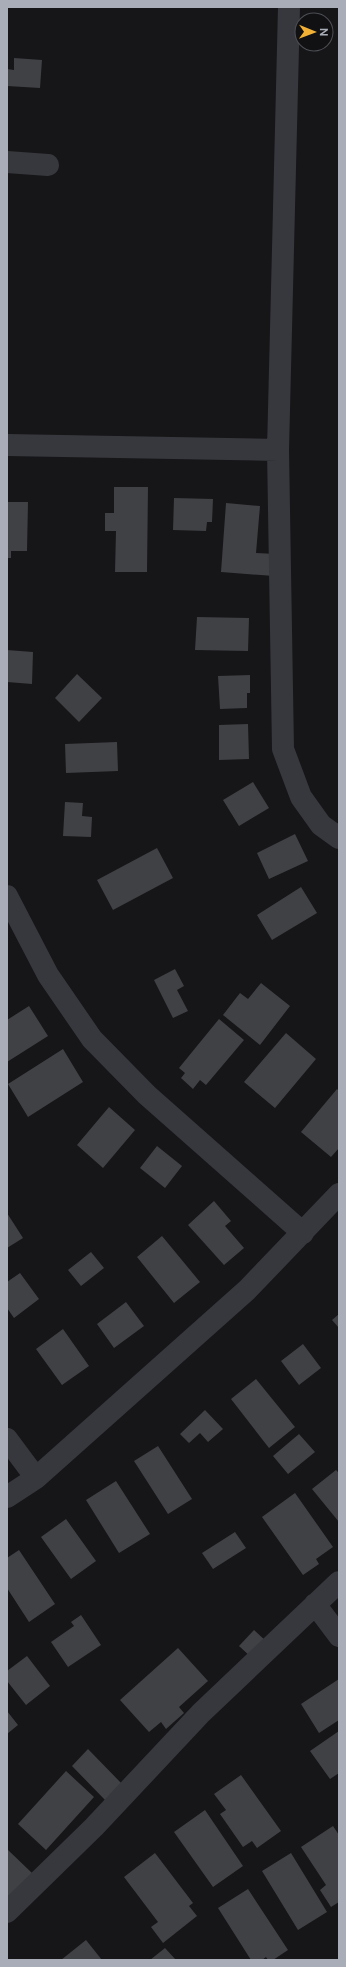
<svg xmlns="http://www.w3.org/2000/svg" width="346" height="1967" viewBox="0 0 346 1967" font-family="'Public Sans',sans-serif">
<rect width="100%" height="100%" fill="#161618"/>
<path fill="#404145" d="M14,58L42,60L40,88L7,86V69L14,70Z
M114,487H148L147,572H115L116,531H105V513H114Z
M174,498L213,499L212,522H207L206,531L173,530Z
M7,502H28L27,551H11V558H7Z
M226,503L260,506L256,553L276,554L274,576L221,572Z
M197,617L249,618L248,651L195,650Z
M7,650L33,652L32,684L7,682Z
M77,674L102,698L79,722L55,698Z
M250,675V693H247V708L220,709L218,676Z
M248,724L249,759L219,760V725Z
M117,742L118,771L66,773L65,744Z
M253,782L269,808L239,826L223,800Z
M65,802L83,803L82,816L92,817L91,837L63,836Z
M295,834L308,861L269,879L257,853Z
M157,848L173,878L113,910L97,880Z
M301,887L317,913L272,940L257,915Z
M175,969L184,986L177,990L188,1011L173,1018L154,980Z
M261,983L290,1006L260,1045L223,1015L240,993L248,999Z
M29,1006L48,1036L7,1062V1020Z
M219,1019L244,1040L206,1085L200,1080L193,1089L181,1078L185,1073L179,1068Z
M286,1033L316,1059L275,1108L244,1082Z
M63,1049L83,1082L28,1117L8,1084Z
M337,1089L339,1091V1148L331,1157L301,1132Z
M109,1107L135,1130L103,1168L77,1145Z
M157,1146L182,1166L165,1188L140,1168Z
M214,1201L231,1221L225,1226L244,1248L224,1265L188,1225Z
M7,1213L23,1238L7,1248Z
M162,1236L200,1282L174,1303L137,1257Z
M91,1252L104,1268L81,1286L68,1270Z
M20,1273L39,1299L14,1318L7,1308V1282Z
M126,1302L144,1326L114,1348L97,1324Z
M339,1314V1328L332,1320Z
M63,1329L89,1366L62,1385L36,1349Z
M303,1344L321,1368L299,1385L281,1361Z
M256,1379L295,1427L269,1448L231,1399Z
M205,1410L223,1429L208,1442L200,1433L189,1443L180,1434Z
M299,1434L315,1452L288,1474L273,1456Z
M158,1446L192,1499L168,1514L134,1461Z
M336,1470L339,1473V1522L312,1489Z
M116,1481L150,1534L119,1553L86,1500Z
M295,1493L333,1547L316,1559L319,1564L303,1575L262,1517Z
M66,1519L96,1561L71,1579L41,1537Z
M235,1532L246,1548L213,1569L202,1553Z
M19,1550L55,1604L29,1622L7,1588V1558Z
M81,1615L101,1645L68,1667L51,1642L74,1626L71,1622Z
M254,1630L267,1642L252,1658L239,1646Z
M178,1648L208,1681L179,1707L184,1713L166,1729L161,1722L149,1732L120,1700Z
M27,1656L50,1686L26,1705L7,1681V1671Z
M339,1679V1720L319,1733L301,1704Z
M7,1711L18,1725L7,1734Z
M339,1731V1773L330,1779L310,1751Z
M88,1749L123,1785L106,1801L72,1766Z
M66,1771L94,1797L46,1850L18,1824Z
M241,1775L281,1831L257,1848L252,1841L243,1847L220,1814L226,1810L214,1794Z
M205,1810L243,1866L213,1887L174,1832Z
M333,1826L339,1835V1902L331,1907L320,1890L326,1885L301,1847Z
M7,1849L32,1873L7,1899Z
M155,1853L193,1903L189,1906L197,1916L163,1943L151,1927L158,1922L124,1877Z
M291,1853L327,1912L298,1930L262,1871Z
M248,1889L288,1950L273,1960H268L266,1957L262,1960H251L218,1908Z
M86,1940L102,1960H61Z
M165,1948L176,1960H150Z"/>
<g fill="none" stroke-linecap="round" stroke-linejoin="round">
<path stroke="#37383d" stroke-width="22" d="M289,7L278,450L283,749L301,797L321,825L339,838
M7,162L48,165
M7,445L278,450
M7,896L48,975L92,1039L147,1095L303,1233
M7,1439L36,1478
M7,1497L36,1478L247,1290L339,1194
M315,1604L339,1636
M7,1912L94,1827L201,1713L339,1582"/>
</g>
<rect width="346" height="1967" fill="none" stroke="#a8adb8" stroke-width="16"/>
<g transform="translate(314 32) rotate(91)"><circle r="19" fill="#111113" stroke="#4d4f55"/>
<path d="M0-3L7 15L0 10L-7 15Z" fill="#f2b134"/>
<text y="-6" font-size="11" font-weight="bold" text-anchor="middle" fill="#a8adb8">N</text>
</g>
</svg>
